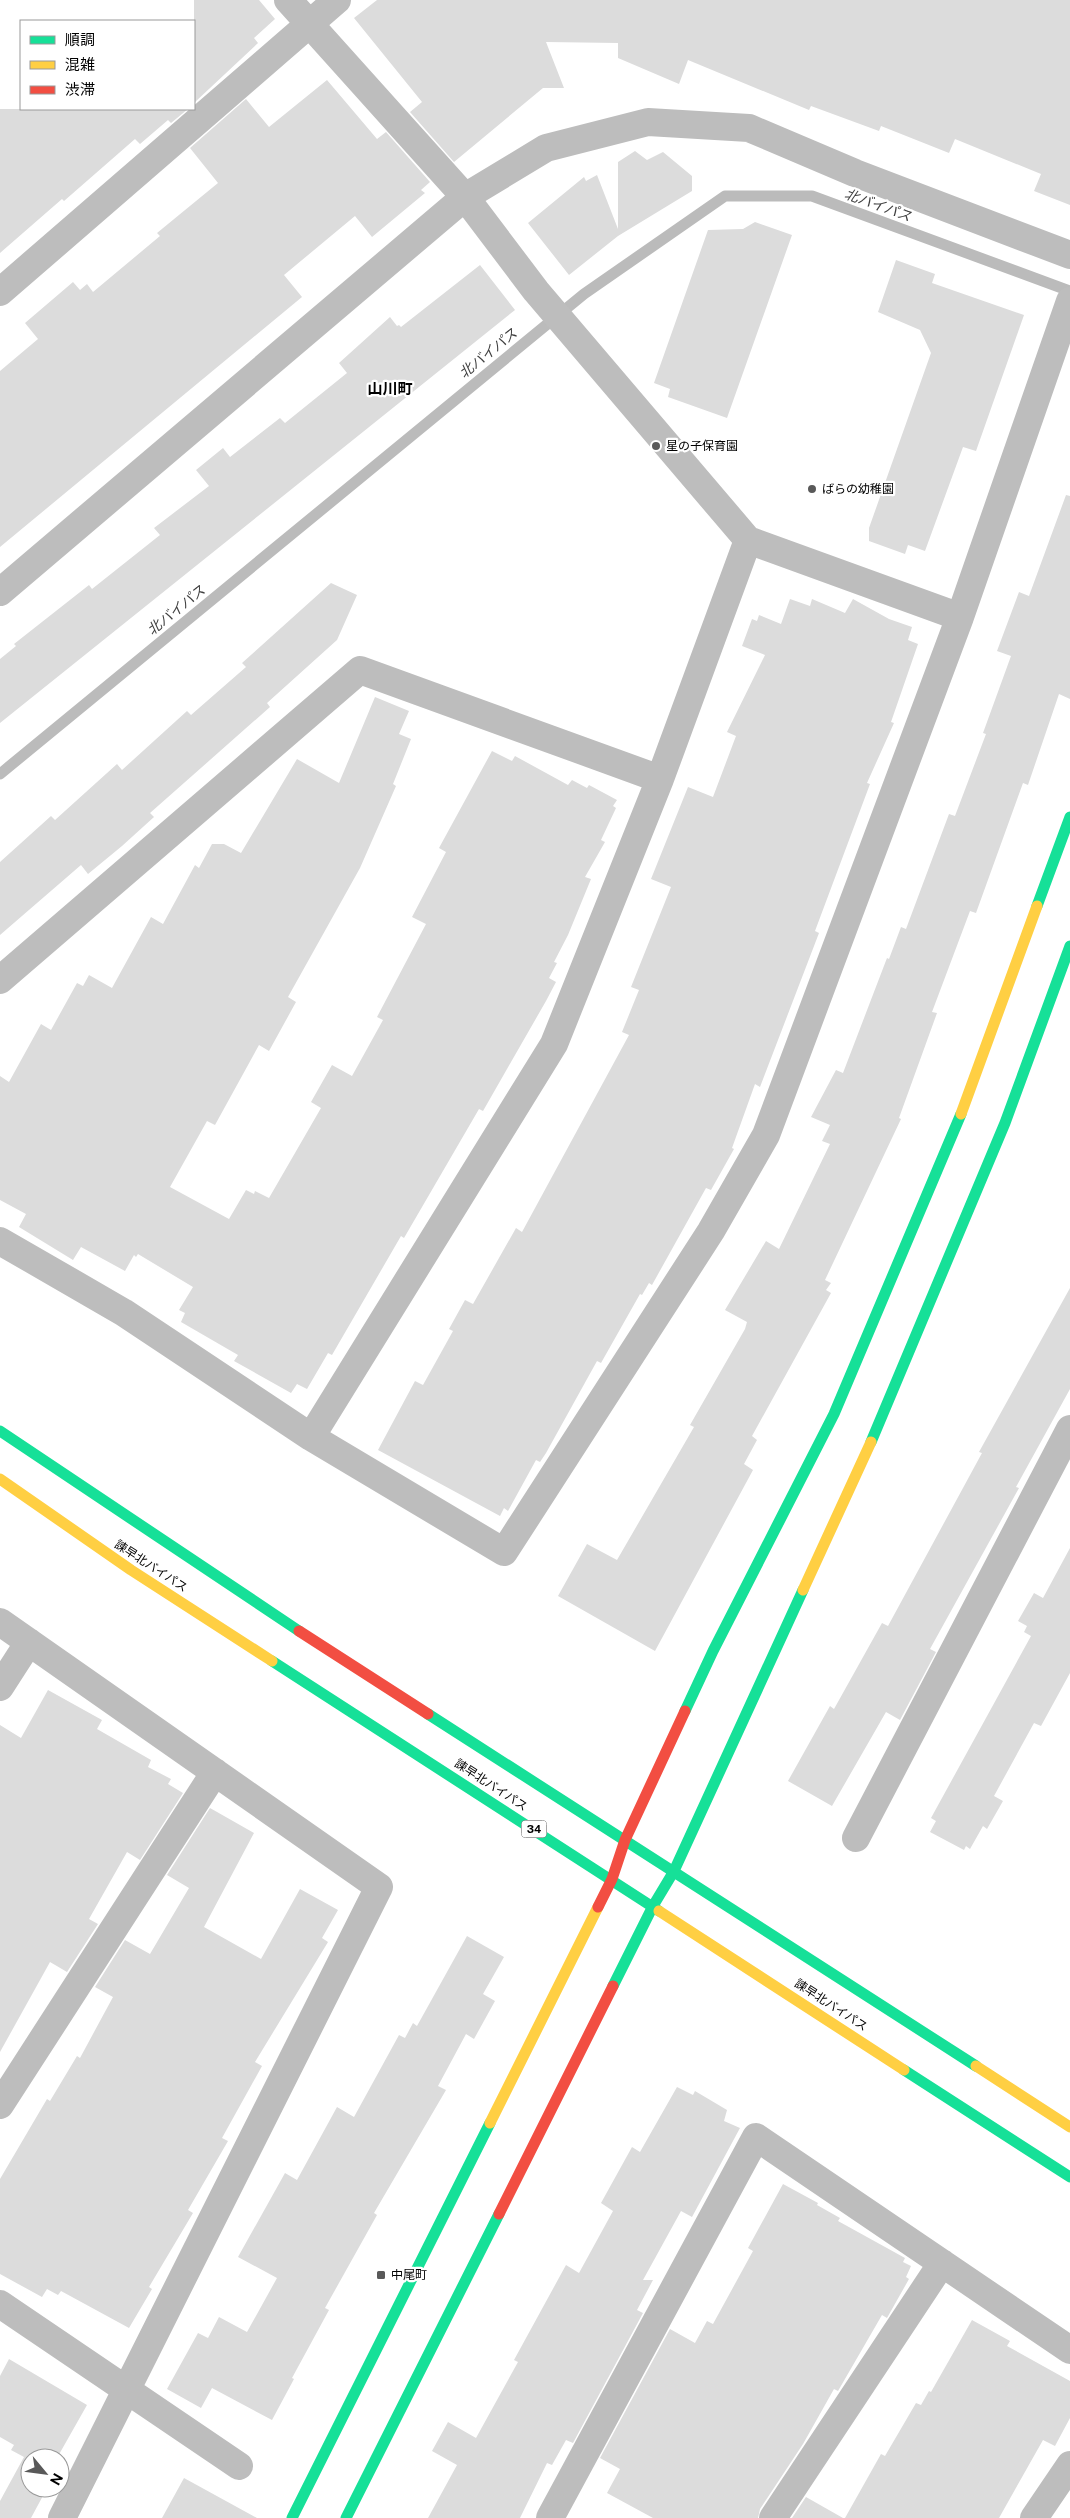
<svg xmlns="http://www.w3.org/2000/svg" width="1070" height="2518" viewBox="0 0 1070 2518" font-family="'Public Sans','Noto Sans JP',sans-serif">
<rect width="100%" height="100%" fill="#fff"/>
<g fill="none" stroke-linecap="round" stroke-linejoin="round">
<path stroke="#bbb" stroke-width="11" d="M0,774L584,294L725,196H812L1070,291"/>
</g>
<path fill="#dcdcdc" d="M194,0H259L275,19L254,38L258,43L194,103Z
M377,0H1070V205L1034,191L1041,174L955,139L949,153L881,126L879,131L811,106L809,110L688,60L679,84L618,58V43L546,42L564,88H543L454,162L410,112L422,102L354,18Z
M327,80L377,139L386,132L430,182L421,190L425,193L372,237L355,216L284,275L302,297L0,547V371L38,339L25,323L73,282L80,290L87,284L93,292L160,236L157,233L218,183L190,148L246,99L269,127Z
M0,109H188L171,123L168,120L140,144L135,139L64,201L62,199L0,253Z
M635,151L647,160L663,152L692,176V191L618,236L569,275L528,223L584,177L586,181L597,175L618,229V162Z
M755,222L792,235L727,418L668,397L670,389L654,383L708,230L743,229Z
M896,260L935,274L932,283L1024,315L976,451L963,447L925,551L908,545L905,554L869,541V528L931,353L920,330L878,312Z
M480,265L515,310L0,723V659L16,646L14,644L89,585L92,589L160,535L154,528L209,486L196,470L223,448L230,457L280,418L285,423L347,373L339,363L390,317L397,326L399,325L401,327Z
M1066,495L1070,496V699L1059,694L1028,785L1023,783L976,913L970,911L932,1012L937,1013L899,1118L901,1119L825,1280L831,1283L826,1290L831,1293L752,1436L757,1440L744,1464L753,1470L655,1651L558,1596L587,1544L617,1560L694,1427L690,1425L745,1329L747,1322L725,1310L766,1241L779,1249L830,1144L822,1141L830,1125L811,1117L836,1070L843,1073L887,958L889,959L901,927L906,929L949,814L955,816L986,734L983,733L1011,656L997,651L1019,592L1029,596Z
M331,583L357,595L337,640L267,703L270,707L150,813L154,817L122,846L88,874L81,865L0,935V862L51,816L55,820L117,764L122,770L187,711L191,715L246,667L242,663Z
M790,599L810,606L812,599L845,613L853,599L889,619L912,627L908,640L918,644L891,722L894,723L867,783L870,784L815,931L819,933L760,1087L755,1084L732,1148L734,1149L711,1190L706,1188L652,1285L649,1283L642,1295L640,1294L601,1363L597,1361L546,1453L540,1462L536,1460L508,1511L504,1508L500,1516L378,1450L415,1381L423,1385L453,1331L449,1329L465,1300L473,1304L516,1228L522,1232L629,1035L622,1032L639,990L631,987L671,887L651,879L688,787L713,797L736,736L727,732L765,655L742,646L752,619L757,621L759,615L781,624Z
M375,697L409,711L399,734L411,739L393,784L396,786L360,868L288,997L296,1002L269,1051L259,1045L215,1125L207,1121L170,1187L229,1219L246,1190L254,1194L255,1191L269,1198L321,1108L311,1102L332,1065L352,1076L383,1020L377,1017L426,924L412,917L446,852L439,848L492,751L512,761L515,756L568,785L572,780L587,788L589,785L617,800L613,806L616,808L601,840L605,842L585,877L591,879L568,935L554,962L557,963L549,978L556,982L546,1001L483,1111L479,1109L404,1238L401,1236L332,1355L328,1353L307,1389L297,1384L291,1393L234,1361L238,1355L181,1322L185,1313L179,1310L193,1287L138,1254L136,1257L134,1255L125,1271L81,1247L73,1260L19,1227L26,1214L0,1200V1076L9,1082L41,1024L51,1030L77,983L83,986L89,975L112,988L151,917L163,924L195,865L199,868L212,844H224L241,853L297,759L339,783Z
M1070,1288V1389L1016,1487L1019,1488L930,1649L936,1652L900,1720L886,1712L832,1806L788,1781L830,1706L834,1709L882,1623L888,1626L982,1453L979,1452Z
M1070,1548V1673L1041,1726L1034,1723L994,1796L1003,1801L987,1829L983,1826L970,1849L966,1846L964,1850L930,1832L936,1821L931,1818L1031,1636L1024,1632L1027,1626L1018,1621L1034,1593L1043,1598Z
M48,1690L102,1720L97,1729L151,1760L148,1767L171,1779L168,1784L183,1793L140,1860L127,1852L89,1919L98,1924L67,1972L50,1962L0,2052V1725L21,1738Z
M210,1808L254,1833L204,1927L261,1959L300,1889L338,1910L322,1938L328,1942L255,2062L262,2066L222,2138L228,2141L188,2210L193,2213L149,2287L152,2289L129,2328L61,2291L58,2295L47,2289L42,2297L0,2274V2179L47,2099L50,2101L77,2056L80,2058L113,1997L95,1987L125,1940L150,1954L189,1888L167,1875Z
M467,1936L504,1957L483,1994L495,2001L474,2039L466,2034L438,2086L446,2090L374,2213L377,2215L325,2308L329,2310L292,2378L294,2379L272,2420L212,2388L201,2408L167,2389L198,2333L208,2338L219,2317L247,2332L277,2278L238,2257L285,2173L297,2180L337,2107L354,2117L399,2035L405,2038L413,2023L417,2026Z
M677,2087L693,2095L695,2091L727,2110L724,2121L740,2128L692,2217L681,2211L643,2280H653L637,2310L643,2313L573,2443L566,2440L552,2465L547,2463L520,2518H428L457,2465L432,2451L448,2422L476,2438L518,2362L514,2360L566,2265L579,2273L613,2211L601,2203L632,2147L640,2152Z
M783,2184L818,2203L817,2205L840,2218L838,2221L905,2258L903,2262L911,2266L906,2277L909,2279L887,2318L882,2315L838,2391L834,2389L803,2444L760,2509L758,2518H653L607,2493L620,2469L600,2458L670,2329L695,2343L707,2321L713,2324L753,2251L748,2248Z
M972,2320L1010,2341L1007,2346L1070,2381V2418L1055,2446L1043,2440L999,2518H845L881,2454L885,2456L916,2403L921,2405L929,2391L931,2392Z
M9,2359L87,2405L57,2458H30V2488H41L45,2492L31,2518H0V2501L24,2457L11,2450L14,2445L0,2437V2376Z
M184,2478L257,2518H162Z
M806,2497L843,2518H792Z"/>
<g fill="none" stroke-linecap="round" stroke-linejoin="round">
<path stroke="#bdbdbd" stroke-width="28" d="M288,0L465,197L536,291L748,540L960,617
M0,292L337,0
M0,592L465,197L546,148L648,122L749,128L855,173L1070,255
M0,980L360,670L660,779
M0,1241L123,1312L311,1437L504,1552L711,1231L766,1135L960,617L1070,301
M311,1437L554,1044L660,779L748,540
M0,1622L379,1887L62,2518
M0,1687L29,1642
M856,1838L1070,1429
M0,2105L215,1772
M0,2304L239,2466
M550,2518L756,2137L1070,2350
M773,2518L942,2263
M1034,2518L1070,2465"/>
<path stroke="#16e098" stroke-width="11" d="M1037,906L1070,817
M0,1431L299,1631
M871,1442L1005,1123L1070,946
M272,1661L659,1911
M685,1711L713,1651L834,1414L961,1114
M428,1714L976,2066
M613,1986L653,1906L674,1871L803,1590
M904,2070L1070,2177
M292,2518L490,2123
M346,2518L499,2214"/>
<path stroke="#ffcf43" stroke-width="11" d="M961,1114L1037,906
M0,1479L131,1570L272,1661
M803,1590L871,1442
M659,1911L904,2070
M976,2066L1070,2127
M490,2123L598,1907"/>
<path stroke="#f24e42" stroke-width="11" d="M299,1631L428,1714
M598,1907L612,1879L625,1840L685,1711
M499,2214L613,1986"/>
</g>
<g fill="#595959" stroke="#fff" stroke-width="2">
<circle cx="656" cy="446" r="5"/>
<circle cx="812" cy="489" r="5"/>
<rect x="376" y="2270" width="10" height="10" rx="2.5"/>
</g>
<g text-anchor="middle" stroke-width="4.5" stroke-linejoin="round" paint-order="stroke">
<rect fill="#fff" stroke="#4c4c4c" stroke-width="1" x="521.5" y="1820.5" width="25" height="17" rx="4"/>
<g font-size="11" font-weight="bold" fill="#000">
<text x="534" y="1833">34</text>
</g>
<g font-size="12" fill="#000" stroke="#fff" text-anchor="start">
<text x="666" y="450">星の子保育園</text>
<text x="822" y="493">ばらの幼稚園</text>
<text x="391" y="2279">中尾町</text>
</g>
<g font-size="12" fill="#000" stroke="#fff">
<text transform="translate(151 1566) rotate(33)" y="4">諫早北バイパス</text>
<text transform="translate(491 1785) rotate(33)" y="4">諫早北バイパス</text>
<text transform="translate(831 2005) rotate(33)" y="4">諫早北バイパス</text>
</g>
<g font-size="14" font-style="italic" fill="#3f3f3f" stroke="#fff">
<text transform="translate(878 205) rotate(20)" y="5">北バイパス</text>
<text transform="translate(488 353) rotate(-39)" y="5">北バイパス</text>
<text transform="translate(176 610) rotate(-39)" y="5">北バイパス</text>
</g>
<g font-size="15" font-weight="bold" fill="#000" stroke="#fff">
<text x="390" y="394">山川町</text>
</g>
</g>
<rect x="20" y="20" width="175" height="90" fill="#ffffff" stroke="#999999"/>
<rect x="30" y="36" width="25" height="8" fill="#16e098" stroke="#999999"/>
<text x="65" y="45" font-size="15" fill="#000000">順調</text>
<rect x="30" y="61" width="25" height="8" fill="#ffcf43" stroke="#999999"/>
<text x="65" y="70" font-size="15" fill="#000000">混雑</text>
<rect x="30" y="86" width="25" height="8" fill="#f24e42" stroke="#999999"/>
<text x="65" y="95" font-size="15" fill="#000000">渋滞</text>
<g transform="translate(45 2473) rotate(119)"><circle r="24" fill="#ffffff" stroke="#999999"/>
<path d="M0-4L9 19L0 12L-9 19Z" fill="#595959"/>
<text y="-8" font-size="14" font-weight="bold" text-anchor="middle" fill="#000000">N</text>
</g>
</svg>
